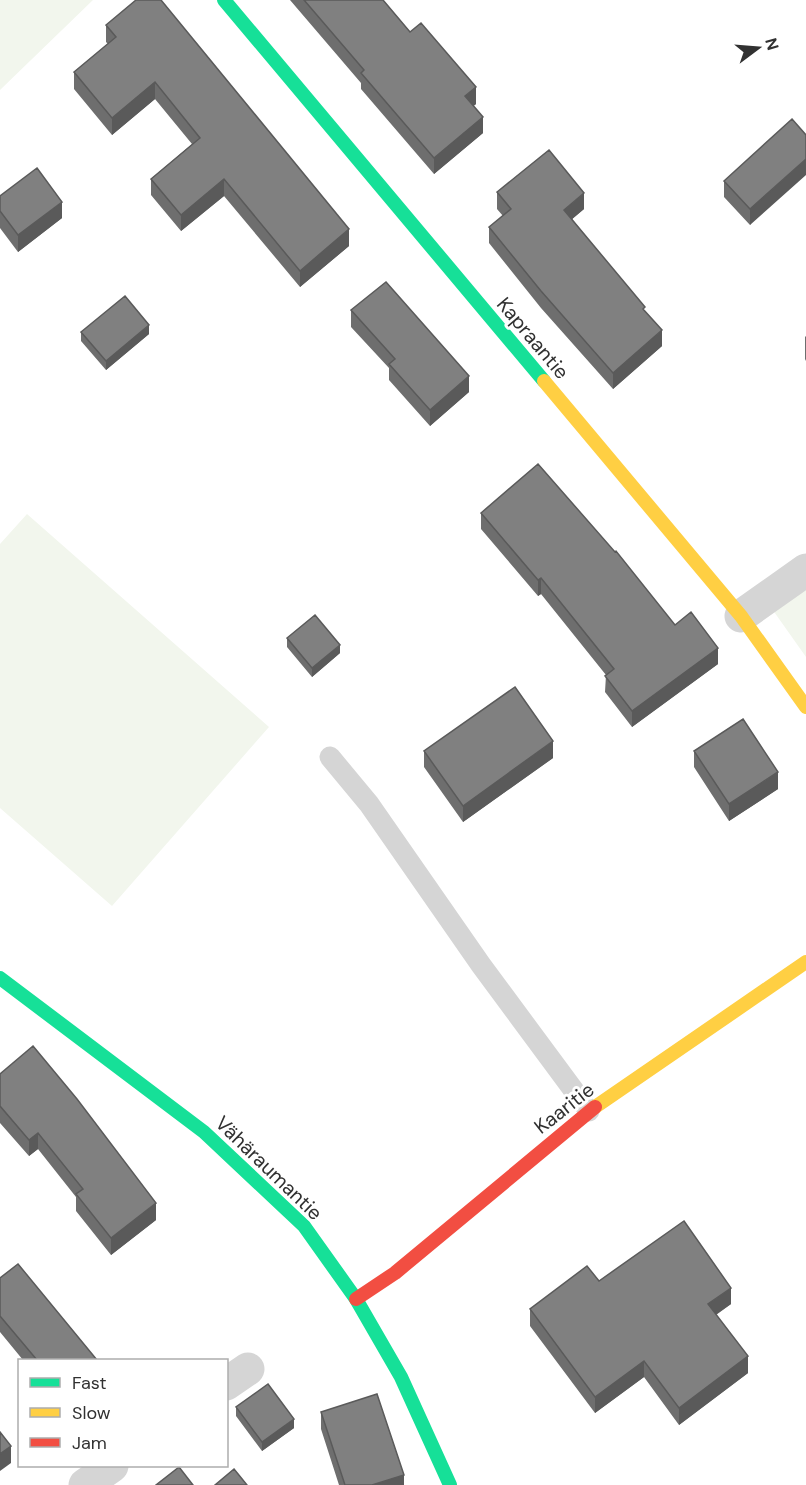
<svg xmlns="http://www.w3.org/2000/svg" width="806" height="1485" viewBox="0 0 806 1485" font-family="'DM Sans',sans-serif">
<rect width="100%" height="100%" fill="#fff"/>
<path fill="#f2f6ed" d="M0,0H93L0,90Z
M27,514L269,727L112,906L0,808V544Z
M806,570V657L765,599Z"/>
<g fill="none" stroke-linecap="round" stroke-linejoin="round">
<path stroke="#d5d5d5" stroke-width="21" d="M330,757L369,804L481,965L589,1111"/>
<path stroke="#d5d5d5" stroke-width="33" d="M741,616L806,570
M226,1384L248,1369
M85,1485L112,1466"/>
<path stroke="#16e098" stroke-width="14" d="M224,0L544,381
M0,978L204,1132L304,1226L356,1299L401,1377L450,1485"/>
<path stroke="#ffcf43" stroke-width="14" d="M544,381L741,616L806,707
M595,1107L806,962"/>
<path stroke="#f24e42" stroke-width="14" d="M356,1299L395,1273L595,1107"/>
</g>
<path fill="#6e6e6e" d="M290,0H383L410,32L476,104L473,106L483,133L434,174L361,89V83Z
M106,25L349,246L300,287L224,196L181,231L151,195V179L192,144L155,99L112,135L74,89V72L108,44L106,42Z
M806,135L750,225L724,197V181Z
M497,192L584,209L572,219L645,311L662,346L613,389L541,308L489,243V227L503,216L497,209Z
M0,196L62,218L18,252L0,228Z
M351,310L469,392L430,426L389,380V368L351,327Z
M81,332L149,334L106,370L81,341Z
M806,336V361L805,359V337Z
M481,513L675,625L718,664L632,727L605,692L606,675L541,594L538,596L481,529Z
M287,638L340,653L312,677L287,647Z
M424,751L553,758L463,822L424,767Z
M694,751L778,789L729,821L694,767Z
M0,1074L156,1220L111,1255L76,1211V1197L38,1149L29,1156L0,1123Z
M0,1278L97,1360H23L0,1332Z
M599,1281L731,1304L716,1315L748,1373L679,1425L644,1377L595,1413L530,1326V1309Z
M236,1407L294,1428L262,1451L236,1416Z
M321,1412L404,1485H339L321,1429Z"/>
<path fill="#5a5a5a" d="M155,82V99L112,135V118Z
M476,87V104L465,113V96Z
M483,117V133L434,174V158Z
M806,159V175L750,225V209Z
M224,179V196L181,231V215Z
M584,193V209L564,226V210Z
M62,202V218L18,252V235Z
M349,229V246L300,287V271Z
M149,325V334L106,370V361Z
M662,330V346L613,389V373Z
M469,376V392L430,426V410Z
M541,578V594L538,596V580Z
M340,645V653L312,677V668Z
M718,648V664L632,727V711Z
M553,741V758L463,822V806Z
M778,772V789L729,821V804Z
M38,1133V1149L29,1156V1140Z
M156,1203V1220L111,1255V1238Z
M731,1288V1304L708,1320V1304Z
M748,1356V1373L679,1425V1408Z
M644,1361V1377L595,1413V1397Z
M294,1419V1428L262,1451V1442Z
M11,1446V1463L0,1471V1454Z
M404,1475V1485H372Z"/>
<path fill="#808080" stroke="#5a5a5a" stroke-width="1.5" d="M136,0H161L349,229L300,271L224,179L181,215L151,179L200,138L155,82L112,118L74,72L116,37L106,25Z
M304,0H383L410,32L421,23L476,87L465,96L483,117L434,158L361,73L364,70Z
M792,119L806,135V159L750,209L724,181Z
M549,150L584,193L564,210L645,307L643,309L662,330L613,373L541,291L489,227L511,209L497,192Z
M37,168L62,202L18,235L0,211V196Z
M386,282L469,376L430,410L389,364L395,359L351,310Z
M125,296L149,325L106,361L81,332Z
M538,464L615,552L616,551L675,625L691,612L718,648L632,711L605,676L614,669L541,578L538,580L481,513Z
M315,615L340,645L312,668L287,638Z
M515,687L553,741L463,806L424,751Z
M743,719L778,772L729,804L694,751Z
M33,1046L77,1099L156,1203L111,1238L76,1194L83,1189L38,1133L29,1140L0,1106V1074Z
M684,1221L731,1288L708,1304L748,1356L679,1408L644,1361L595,1397L530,1309L587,1266L599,1281Z
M18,1264L97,1360H37L0,1316V1278Z
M268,1384L294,1419L262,1442L236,1407Z
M377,1394L404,1475L372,1485H345L321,1412Z
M0,1432L11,1446L0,1454Z
M179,1467L193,1485H156Z
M234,1469L247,1485H215Z"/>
<g text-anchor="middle" stroke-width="6" stroke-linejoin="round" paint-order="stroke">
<g font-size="20" fill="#313131" stroke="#fff">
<text transform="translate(533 338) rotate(50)" y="7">Kapraantie</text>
<text transform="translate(564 1108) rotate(-38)" y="7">Kaaritie</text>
<text transform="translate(269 1168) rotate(44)" y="7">Vähäraumantie</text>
</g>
</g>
<rect x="18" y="1359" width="210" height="108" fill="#ffffff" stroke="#adadad" stroke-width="1.5"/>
<rect x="30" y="1378" width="30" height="9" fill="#16e098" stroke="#adadad" stroke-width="1.5"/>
<text x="72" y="1389" font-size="18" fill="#313131">Fast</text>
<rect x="30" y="1408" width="30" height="9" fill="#ffcf43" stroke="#adadad" stroke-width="1.5"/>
<text x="72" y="1419" font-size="18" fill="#313131">Slow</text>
<rect x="30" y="1438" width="30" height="9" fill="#f24e42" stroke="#adadad" stroke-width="1.5"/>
<text x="72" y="1449" font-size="18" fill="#313131">Jam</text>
<g transform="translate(758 48) rotate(74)" stroke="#ffffff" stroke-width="4.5" paint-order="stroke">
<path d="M0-4.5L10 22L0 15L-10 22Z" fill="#313131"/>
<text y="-9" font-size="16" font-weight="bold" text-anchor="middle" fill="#313131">N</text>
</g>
</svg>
